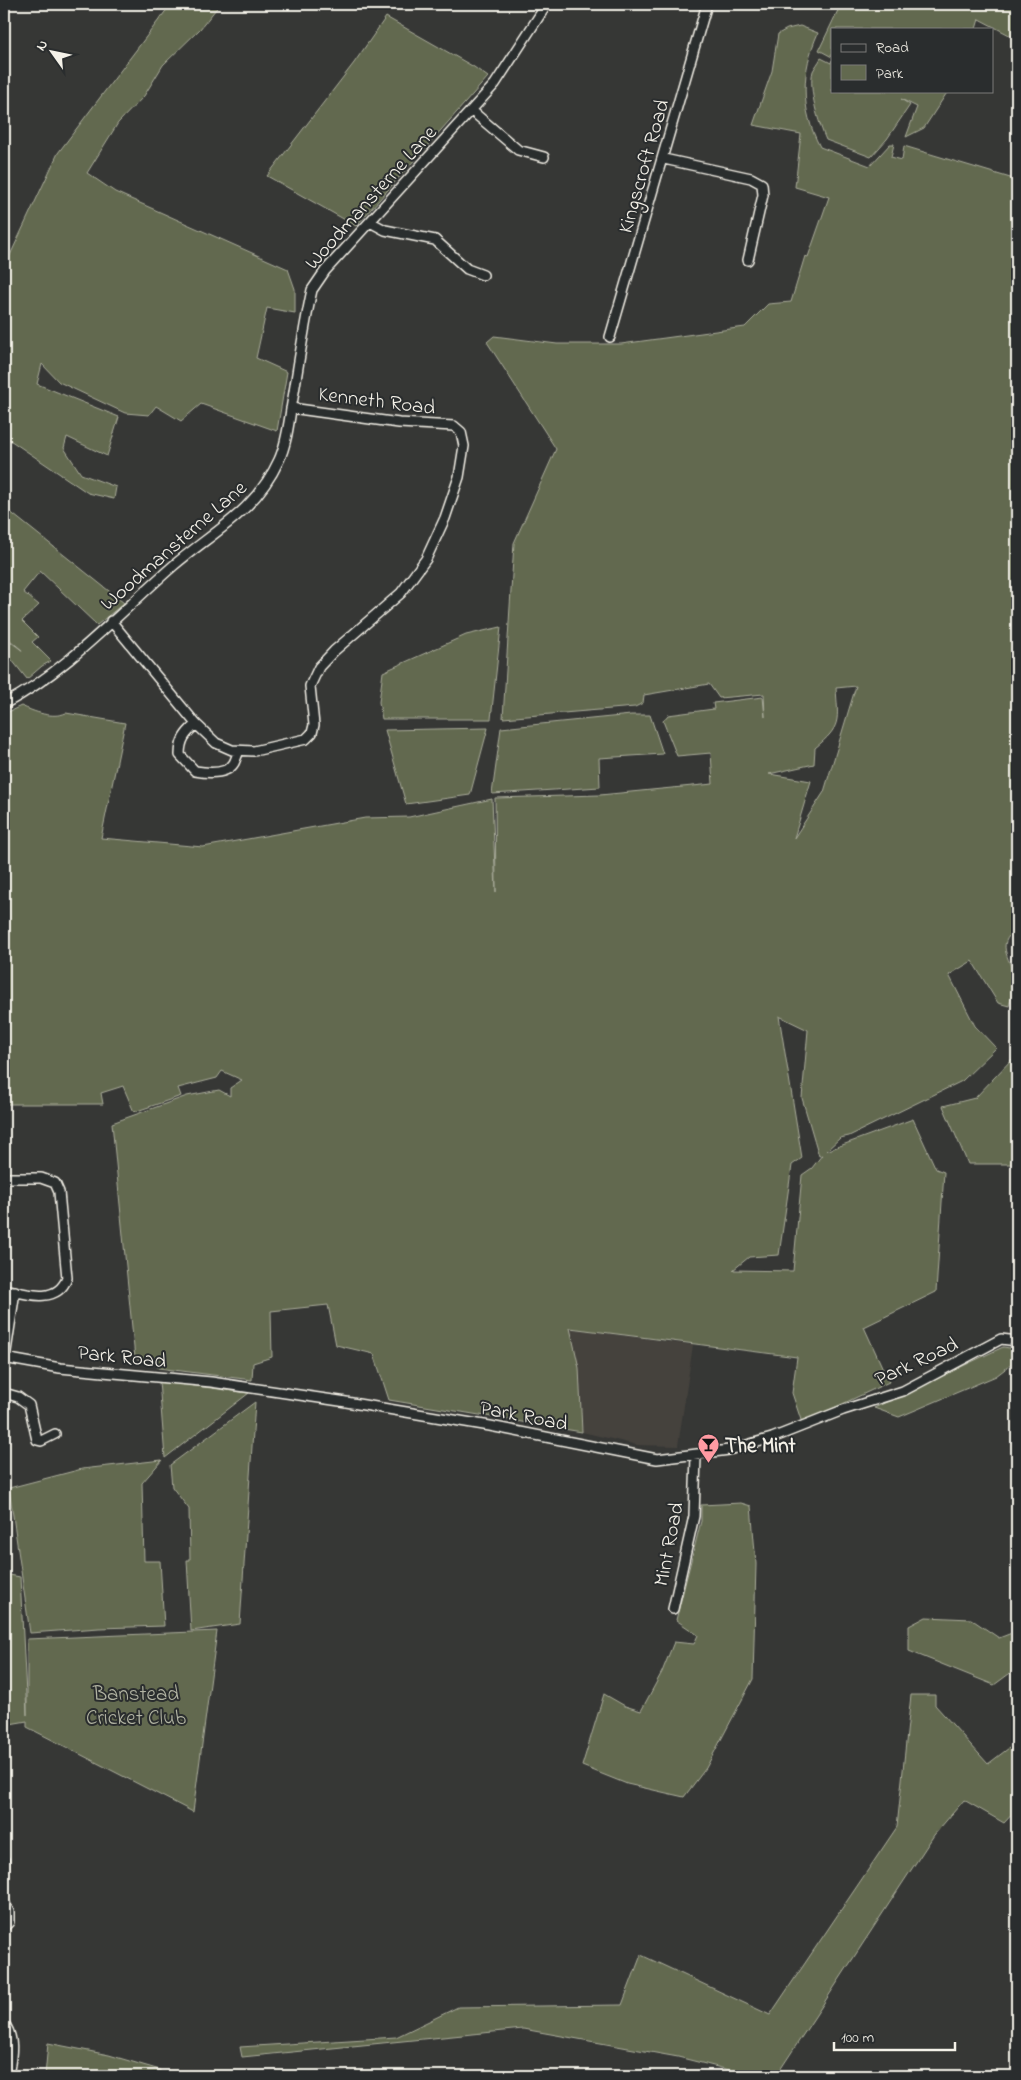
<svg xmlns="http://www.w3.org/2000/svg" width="1021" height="2080" viewBox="0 0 1021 2080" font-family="'Indie Flower',sans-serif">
<rect width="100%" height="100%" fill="#363735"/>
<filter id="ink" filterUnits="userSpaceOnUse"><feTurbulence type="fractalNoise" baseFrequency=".02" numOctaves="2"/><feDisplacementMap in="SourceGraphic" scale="10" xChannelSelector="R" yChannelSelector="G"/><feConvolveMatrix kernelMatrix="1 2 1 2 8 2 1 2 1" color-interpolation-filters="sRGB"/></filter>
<g filter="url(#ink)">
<path fill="#45423d" d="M569,1328L693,1345L678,1446L637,1445L582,1432L579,1368Z"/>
<path fill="#62694f" stroke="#abad9c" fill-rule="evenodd" d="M171,4H220L200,29L163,65L144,96L118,123L87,173L115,192L288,269L295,289V313L267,308L256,358L287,372L277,431L201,404L181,421L156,406L149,415L125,413L59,382L42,364L37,384L119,417L107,456L67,437L64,448L81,474L116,487L114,499L88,493L4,436V268L58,153Z
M841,4H1017V39L979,19L976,29H832V57L819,50Z
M386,17L474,67L488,77L356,226L267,176L354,63Z
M800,26L818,33C801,71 800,109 820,147L870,166L890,144H894L891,157L902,160L904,146L1017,180V929C992,946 1014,959 1014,982C1014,989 1011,999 1009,1006L998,1003L972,961L949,975L975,1026L996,1048L962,1081L849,1136L840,1138L826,1151L913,1119L936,1169L944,1172L936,1292L864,1327L889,1382L802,1423L792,1393L797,1357L570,1328L579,1368L582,1432L389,1400L374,1354L336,1345L328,1305L271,1311L272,1357L253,1363L252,1380L158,1368L157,1365L135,1358L112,1123L187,1096L219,1090L230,1096V1088L242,1080L222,1071L217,1078L178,1088L181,1096L134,1112L123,1086L101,1093L103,1104H4V714L21,706C35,712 52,719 66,713L125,723L101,838L203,847L365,818L409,817L492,799L496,892L495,798L600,795L713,784L711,753L677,756L663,721L668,715L714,709L713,703L763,697L765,717L764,694L719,698L709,684L644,695L643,703L635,707L503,718L514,543L556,449L487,342L494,336L557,344H621L745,327L768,304L791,302L805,256L808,257L829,197L795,187L801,134L753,125L772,71L778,34L787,29ZM856,686L824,792L794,838L811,781L769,774L814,764L815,748C842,726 838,721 836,688ZM779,1016L808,1030L802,1098L819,1156L822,1155L812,1168L802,1175L793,1271L733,1270L749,1257L779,1255L792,1165L802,1158Z
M821,58L831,63L832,60V91H948L924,128L906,137L917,107L901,99L910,105L887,139L871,157L826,140C819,124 808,89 813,71C815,67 819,62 821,58Z
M4,507L124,603L97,625L40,571L23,592L39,605L22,621L38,637L32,642L51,661L42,666L27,679L4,650V637L23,651L4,635Z
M501,627L491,719H382L379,702L383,672L466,635Z
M631,715H650L663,754L599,758L600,787L492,794L501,728Z
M488,728L470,795L406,804L385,730Z
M1013,1058H1017V1164H968L943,1106L975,1098Z
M1003,1347L1017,1349V1363H1013L996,1376L899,1417L874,1408Z
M159,1381L249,1393L165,1458Z
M255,1402L240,1624L191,1631L187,1560H190L189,1509L172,1487L170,1465Z
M162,1460L142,1483L144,1561H160L164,1626L99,1628L30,1633L9,1488L82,1469Z
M741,1503L751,1506L756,1564L753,1679L706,1768L684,1797L627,1784L582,1766L604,1694L625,1706L641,1711L662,1672L674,1642L694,1644L698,1635L676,1620L701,1521V1505Z
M4,1574L20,1577L27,1715V1639L217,1631L193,1812L27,1727V1721L4,1725Z
M926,1617L971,1619L999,1638L1017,1631V1668L994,1685L909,1651V1626Z
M911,1695H935V1705L988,1764L1017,1742V1809L1004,1823L964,1800L934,1835L776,2076H753L678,2057L523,2029L242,2057L240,2047L396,2037L458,2007L622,2005L641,1955L770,2015L897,1827Z
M48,2043L109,2055L160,2070V2076H45Z"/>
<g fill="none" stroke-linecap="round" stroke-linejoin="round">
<defs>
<path id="minor" d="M472,111L518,150L544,157
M664,159L751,178L762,184L763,195L748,260
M370,222L385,230L435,240L467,269L483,275
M610,337L707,4
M111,621L196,724L216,743L232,750L254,751L306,739L312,733L314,725L310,686L319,667L334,651L401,593L426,559L445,518L459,477L464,446L461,432L454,426L399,423L291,408
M4,704C67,671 120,612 173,566C214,531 255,512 279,460C288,441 289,418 293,398C299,362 304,326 312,290L325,271L495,84L547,4
M196,724C185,734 180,740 180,755L195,771C207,773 227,775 234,763C236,759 237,755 239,751
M4,1178H41L55,1183L59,1192L67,1278C57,1305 26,1294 4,1289
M4,1358L60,1368L211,1382L340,1401L490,1426L657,1459L729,1450L772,1438L843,1410L903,1391L1001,1339L1017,1341
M5,1358L15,1291
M4,1393L18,1397L29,1405L37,1440L41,1441L55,1434
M673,1609L694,1516L696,1456
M4,1860V1876
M4,1902L9,1912V1922L4,1927
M4,2023C16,2040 11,2057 8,2076"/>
</defs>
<use href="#minor" stroke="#f4f1e8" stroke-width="12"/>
<use href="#minor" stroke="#2a2d2e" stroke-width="9"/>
</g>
</g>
<defs>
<symbol id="bar-pin" viewBox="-11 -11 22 30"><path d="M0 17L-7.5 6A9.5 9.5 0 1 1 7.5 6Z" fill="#ff9aa2" stroke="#2a2d2e"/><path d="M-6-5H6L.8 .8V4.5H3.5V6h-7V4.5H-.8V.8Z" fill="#111"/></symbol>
</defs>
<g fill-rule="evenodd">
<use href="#bar-pin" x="696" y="1432" width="25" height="34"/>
</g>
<g text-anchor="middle" stroke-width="4" stroke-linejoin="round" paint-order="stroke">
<g font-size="21" fill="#f4f1e8" stroke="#2a2d2e">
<text transform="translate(643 166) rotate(-74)" y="7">Kingscroft Road</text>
<text transform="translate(370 197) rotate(-48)" y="7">Woodmansterne Lane</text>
<text transform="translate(377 400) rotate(7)" y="7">Kenneth Road</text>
<text transform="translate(173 545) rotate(-41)" y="7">Woodmansterne Lane</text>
<text transform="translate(122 1356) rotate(6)" y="7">Park Road</text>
<text transform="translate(916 1361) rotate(-25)" y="7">Park Road</text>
<text transform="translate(524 1415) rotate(11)" y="7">Park Road</text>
<text transform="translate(668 1544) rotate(-79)" y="7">Mint Road</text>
</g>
<g font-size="21" font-weight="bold" fill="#f4f1e8" stroke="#2a2d2e" text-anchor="start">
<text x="725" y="1452">The Mint</text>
</g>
<g font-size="21" fill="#b2b4a3" stroke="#2a2d2e">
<text x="136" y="1700">Banstead<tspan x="136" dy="24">Cricket Club</tspan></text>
</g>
</g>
<rect width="1021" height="2080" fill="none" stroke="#2a2d2e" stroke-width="20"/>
<rect x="10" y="10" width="1001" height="2060" fill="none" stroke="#f4f1e8" stroke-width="2" filter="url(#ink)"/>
<rect x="831" y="28" width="162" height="65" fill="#2a2d2e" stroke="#7b7b78"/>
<rect x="841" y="44" width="25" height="8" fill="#2a2d2e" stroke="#7b7b78"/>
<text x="876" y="52" font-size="15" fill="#f4f1e8">Road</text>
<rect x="841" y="65" width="25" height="15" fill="#62694f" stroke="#7b7b78"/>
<text x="876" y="78" font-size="15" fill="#f4f1e8">Park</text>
<g transform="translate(52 52) rotate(303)" stroke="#2a2d2e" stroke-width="4" paint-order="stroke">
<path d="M0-4L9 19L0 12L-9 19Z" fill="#f4f1e8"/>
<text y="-8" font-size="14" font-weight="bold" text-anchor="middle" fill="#f4f1e8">N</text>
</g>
<path d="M834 2042v8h121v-8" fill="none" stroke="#f4f1e8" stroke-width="2.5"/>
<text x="841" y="2042" font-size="15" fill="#f4f1e8" stroke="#2a2d2e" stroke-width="4" paint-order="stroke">100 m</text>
</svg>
